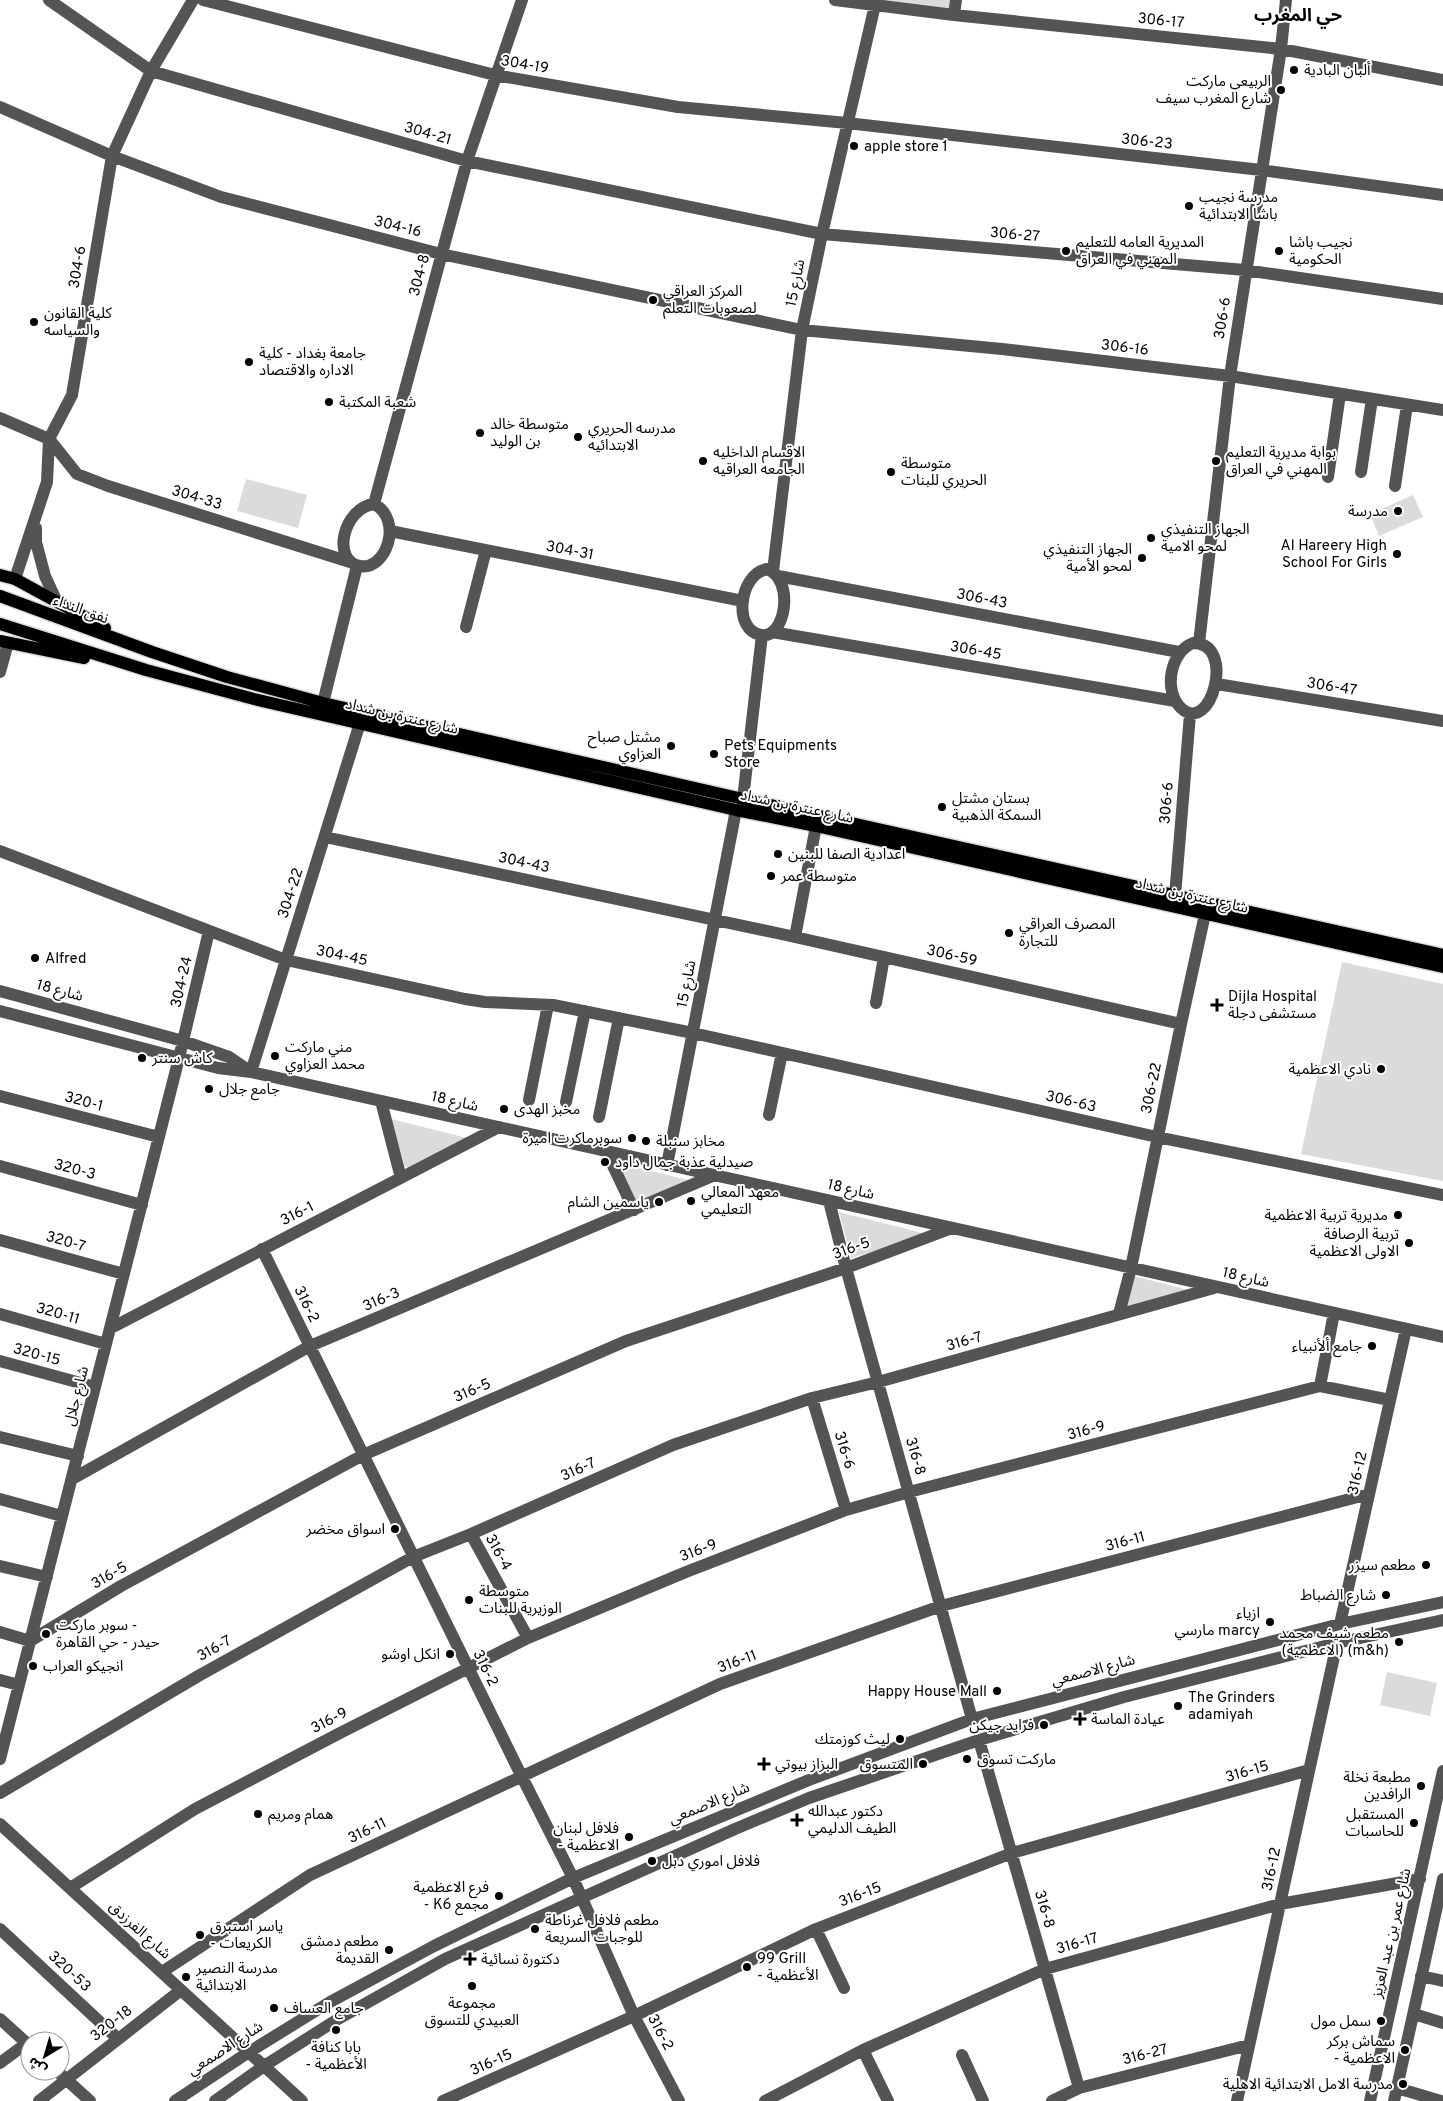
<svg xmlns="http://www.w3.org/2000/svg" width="1443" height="2101" viewBox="0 0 1443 2101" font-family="Overpass,'Noto Sans Arabic',sans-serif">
<rect width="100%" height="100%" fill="#fff"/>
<path fill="#dbdbdb" d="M835,0H956L954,15Z
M246,479L307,495L298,528L237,511Z
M1413,495L1423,517L1379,536L1370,514Z
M1342,962L1443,984V1181L1301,1154Z
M391,1119L471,1139L413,1170L405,1166Z
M615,1162L696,1182L635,1203Z
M839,1212L931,1235L851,1258Z
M1134,1276L1196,1292L1125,1308Z
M1387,1672L1437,1683L1430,1716L1380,1705Z"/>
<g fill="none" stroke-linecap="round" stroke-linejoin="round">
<defs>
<path id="major" d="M0,575L15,579L105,628
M0,596L152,652L227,677L323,703L743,799L1443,955
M0,624L146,670L254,699L736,810L816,826L1443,967
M0,641L84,658"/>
</defs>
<use href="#major" stroke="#dbdbdb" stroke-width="15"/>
<path stroke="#545454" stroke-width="12" d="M49,0L151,71L467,161L822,234L1245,270L1443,299
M203,0L495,75L678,107L847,123L1261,170L1443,195
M835,0L954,15L1281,49L1443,80
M954,15L956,0
M0,107L112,156L221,197L441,254L802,330L1002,349L1230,376L1443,410
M0,418L49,439
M49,439L77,474L108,486L350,562
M1361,472L1372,399
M1328,477L1340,394
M1395,486L1407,405
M374,504L467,161L522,0
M374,504C404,520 386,571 360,566C331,561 343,508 374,504Z
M36,528V542L45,576L57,602
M390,531L743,601
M767,569C795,579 786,639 761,635C733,631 738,575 767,569Z
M773,571L802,330L822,234L875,5
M778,576L1179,652
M15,579L47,482L49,439L72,395L112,156L151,71L193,0
M466,627L486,550
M772,632L1175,701
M1193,643C1237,642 1211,737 1181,708C1163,691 1170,652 1193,643Z
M1199,643L1230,376L1281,49L1286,0
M0,672L8,643
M1217,684L1443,721
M323,703L357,566
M743,799L762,635
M325,837L786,935L1181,1024
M0,851L286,960L465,999L485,1002L553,1005L693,1033L1157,1137L1443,1195
M1175,896L1190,714
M795,937L816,826
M0,991L183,1041L229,1057L251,1072
M876,1003L884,957
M0,1011L218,1068L251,1072L1443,1337
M251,1072L360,723
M0,1096L159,1137
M529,1100L548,1005
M381,1101L401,1178
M566,1102L585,1011
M769,1115L782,1053
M599,1117L619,1018
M606,1151L634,1210
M667,1165L736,810
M0,1166L142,1205
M829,1201L846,1268L972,1719
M0,1240L124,1274
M262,1249L521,1775L573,1878L634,2016L679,2101
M0,1314L106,1344
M1119,1314L1131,1268L1181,1024L1205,914
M111,1328L499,1127
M0,1361L95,1387
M1320,1386L1334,1313
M812,1398L846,1510
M0,1437L78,1456
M72,1479L310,1346L715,1175
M0,1499L62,1516
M471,1534L528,1638
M0,1566L47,1577
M1340,1624L1406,1329
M0,1632L30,1641L121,1586L363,1455L626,1341L846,1268L952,1228
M0,1680L19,1685
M979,1740L1079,2088
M0,1759L179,1058L209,931
M0,1793L200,1675L413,1557L471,1534L673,1445L812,1398L878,1382L1214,1288
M0,1824L302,2101
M70,1888L195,1809L340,1733L528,1638L686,1572L846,1510L909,1492L1320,1386L1390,1400
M0,1929L117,2038
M816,1929L844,1988
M162,1972L310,1875L720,1684L941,1606L1369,1494
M1421,1976L1443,1981
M1414,2014L1443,2023
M0,2019L30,2046
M863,2050L888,2101
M962,2055L983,2101
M0,2063L27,2043
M57,2071L90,2101
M1397,2088L1441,2101
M39,2101L181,1990
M175,2101L249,2052L330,2002L434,1946L573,1878L809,1780L972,1719L1340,1624L1443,1602
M215,2101L264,2066L338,2019L445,1959L735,1829L809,1798L979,1740L1124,1697L1337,1643L1443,1620
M443,2101L634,2016L816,1929L1012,1853L1309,1770
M765,2101L863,2050L1045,1969L1280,1904L1420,1879
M1052,2101L1079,2088L1249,2045
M1237,2101L1337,1643
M1370,2101L1443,1771
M1394,2101L1443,1879"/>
<use href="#major" stroke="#000" stroke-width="12"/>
</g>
<g fill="#000" stroke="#fff" stroke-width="2">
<circle cx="1294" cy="70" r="5"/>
<circle cx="1281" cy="90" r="5"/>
<circle cx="854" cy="146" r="5"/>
<circle cx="1189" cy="206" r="5"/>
<circle cx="1066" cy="251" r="5"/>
<circle cx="1279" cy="251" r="5"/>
<circle cx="653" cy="300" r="5"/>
<circle cx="34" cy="322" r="5"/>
<circle cx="249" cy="362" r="5"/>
<circle cx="329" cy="402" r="5"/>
<circle cx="480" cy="433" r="5"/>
<circle cx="578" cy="437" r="5"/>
<circle cx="703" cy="461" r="5"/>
<circle cx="1216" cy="461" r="5"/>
<circle cx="891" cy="472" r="5"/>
<circle cx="1398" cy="511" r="5"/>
<circle cx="1151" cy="538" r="5"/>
<circle cx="1397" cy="554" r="5"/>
<circle cx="1142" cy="558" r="5"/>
<circle cx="671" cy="746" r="5"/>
<circle cx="714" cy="754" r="5"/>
<circle cx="942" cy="807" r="5"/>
<circle cx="778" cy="854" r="5"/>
<circle cx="771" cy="876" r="5"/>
<circle cx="1009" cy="933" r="5"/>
<circle cx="35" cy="958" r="5"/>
<path d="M1214.5 997.5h5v5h5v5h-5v5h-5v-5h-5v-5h5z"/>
<circle cx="275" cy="1056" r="5"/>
<circle cx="142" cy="1058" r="5"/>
<circle cx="1381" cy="1069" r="5"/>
<circle cx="209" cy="1089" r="5"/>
<circle cx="504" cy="1109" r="5"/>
<circle cx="632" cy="1138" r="5"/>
<circle cx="646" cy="1141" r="5"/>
<circle cx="605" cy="1162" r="5"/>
<circle cx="691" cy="1201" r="5"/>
<circle cx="659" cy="1202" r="5"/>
<circle cx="1398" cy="1215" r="5"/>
<circle cx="1409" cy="1243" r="5"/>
<circle cx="1372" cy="1346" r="5"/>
<circle cx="395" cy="1529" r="5"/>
<circle cx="1426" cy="1565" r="5"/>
<circle cx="1386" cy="1595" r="5"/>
<circle cx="469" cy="1600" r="5"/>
<circle cx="1270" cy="1622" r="5"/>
<circle cx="46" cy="1634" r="5"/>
<circle cx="1399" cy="1642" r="5"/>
<circle cx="450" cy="1654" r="5"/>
<circle cx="33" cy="1666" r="5"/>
<circle cx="997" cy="1691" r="5"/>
<circle cx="1178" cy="1706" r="5"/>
<path d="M1077.5 1711.5h5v5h5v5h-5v5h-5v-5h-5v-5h5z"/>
<circle cx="1044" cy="1725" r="5"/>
<circle cx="900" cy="1739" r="5"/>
<circle cx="967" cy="1759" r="5"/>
<path d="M761.5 1756.5h5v5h5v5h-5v5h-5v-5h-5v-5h5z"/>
<circle cx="923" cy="1764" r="5"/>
<circle cx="1421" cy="1786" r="5"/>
<circle cx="258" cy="1814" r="5"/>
<path d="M794.5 1812.5h5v5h5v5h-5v5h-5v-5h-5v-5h5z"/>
<circle cx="1414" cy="1823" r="5"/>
<circle cx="629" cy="1837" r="5"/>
<circle cx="652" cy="1861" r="5"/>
<circle cx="499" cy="1896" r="5"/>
<circle cx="535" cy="1929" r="5"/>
<circle cx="200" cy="1935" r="5"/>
<circle cx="389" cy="1950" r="5"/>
<path d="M467.5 1951.5h5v5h5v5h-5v5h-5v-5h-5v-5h5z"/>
<circle cx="747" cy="1967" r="5"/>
<circle cx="186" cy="1977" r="5"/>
<circle cx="472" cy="1986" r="5"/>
<circle cx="274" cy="2008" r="5"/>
<circle cx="1381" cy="2021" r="5"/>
<circle cx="336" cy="2030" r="5"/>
<circle cx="1405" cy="2050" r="5"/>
<circle cx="1403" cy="2084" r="5"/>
</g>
<g text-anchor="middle" stroke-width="4" stroke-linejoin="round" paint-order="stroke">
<g font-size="15" fill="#000" stroke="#fff">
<text transform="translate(1161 20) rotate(6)" y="5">306-17</text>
<text transform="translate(525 64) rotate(10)" y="5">304-19</text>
<text transform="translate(428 133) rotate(16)" y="5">304-21</text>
<text transform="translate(1147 141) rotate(6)" y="5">306-23</text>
<text transform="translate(398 226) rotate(14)" y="5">304-16</text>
<text transform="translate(1015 234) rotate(5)" y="5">306-27</text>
<text transform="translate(77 267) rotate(-80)" y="5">304-6</text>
<text transform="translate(419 275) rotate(-75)" y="5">304-8</text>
<text transform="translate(795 283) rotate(-79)" y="5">شارع 15</text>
<text transform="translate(1222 318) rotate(-81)" y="5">306-6</text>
<text transform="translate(1125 347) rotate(7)" y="5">306-16</text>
<text transform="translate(197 497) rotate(17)" y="5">304-33</text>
<text transform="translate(570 550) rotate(11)" y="5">304-31</text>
<text transform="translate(982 598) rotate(11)" y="5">306-43</text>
<text transform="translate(81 609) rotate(20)" y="5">نفق النداء</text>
<text transform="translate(976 650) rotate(10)" y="5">306-45</text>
<text transform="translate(1332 686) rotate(9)" y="5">306-47</text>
<text transform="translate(402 716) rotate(13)" y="5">شارع عنترة بن شداد</text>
<text transform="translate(1166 803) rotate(-85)" y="5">306-6</text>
<text transform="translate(797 806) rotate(12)" y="5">شارع عنترة بن شداد</text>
<text transform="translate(524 862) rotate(12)" y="5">304-43</text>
<text transform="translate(290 893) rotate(-72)" y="5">304-22</text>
<text transform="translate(1192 895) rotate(13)" y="5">شارع عنترة بن شداد</text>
<text transform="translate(342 955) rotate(12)" y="5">304-45</text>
<text transform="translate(952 955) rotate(13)" y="5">306-59</text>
<text transform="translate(181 982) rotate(-77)" y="5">304-24</text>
<text transform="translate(686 984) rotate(-79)" y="5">شارع 15</text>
<text transform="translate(60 990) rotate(15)" y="5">شارع 18</text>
<text transform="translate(1151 1088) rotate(-78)" y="5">306-22</text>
<text transform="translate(84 1101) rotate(15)" y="5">320-1</text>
<text transform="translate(455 1101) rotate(13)" y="5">شارع 18</text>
<text transform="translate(1071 1101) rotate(13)" y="5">306-63</text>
<text transform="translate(75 1169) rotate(15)" y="5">320-3</text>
<text transform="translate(851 1189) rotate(13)" y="5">شارع 18</text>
<text transform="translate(297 1213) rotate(-27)" y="5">316-1</text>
<text transform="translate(66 1241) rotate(16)" y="5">320-7</text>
<text transform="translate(851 1248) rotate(-20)" y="5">316-5</text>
<text transform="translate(1246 1277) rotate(13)" y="5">شارع 18</text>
<text transform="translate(381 1299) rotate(-23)" y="5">316-3</text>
<text transform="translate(307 1304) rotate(64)" y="5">316-2</text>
<text transform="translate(58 1313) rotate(16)" y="5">320-11</text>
<text transform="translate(964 1341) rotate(-16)" y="5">316-7</text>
<text transform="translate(37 1354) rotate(15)" y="5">320-15</text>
<text transform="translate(472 1390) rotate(-23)" y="5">316-5</text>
<text transform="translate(76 1396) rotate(-76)" y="5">شارع جلال</text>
<text transform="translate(1086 1430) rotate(-15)" y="5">316-9</text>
<text transform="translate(845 1450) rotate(73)" y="5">316-6</text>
<text transform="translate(916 1456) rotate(74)" y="5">316-8</text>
<text transform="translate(578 1469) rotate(-24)" y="5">316-7</text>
<text transform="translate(1357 1473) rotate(-77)" y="5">316-12</text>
<text transform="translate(1125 1541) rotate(-15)" y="5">316-11</text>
<text transform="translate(698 1550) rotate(-21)" y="5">316-9</text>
<text transform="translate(499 1552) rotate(61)" y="5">316-4</text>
<text transform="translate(109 1575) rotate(-30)" y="5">316-5</text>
<text transform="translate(214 1648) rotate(-29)" y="5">316-7</text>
<text transform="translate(737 1661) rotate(-20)" y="5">316-11</text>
<text transform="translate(486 1668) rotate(64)" y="5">316-2</text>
<text transform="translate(1093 1670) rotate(-15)" y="5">شارع الاصمعي</text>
<text transform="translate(329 1720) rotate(-27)" y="5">316-9</text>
<text transform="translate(1247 1771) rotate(-16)" y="5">316-15</text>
<text transform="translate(709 1803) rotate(-23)" y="5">شارع الاصمعي</text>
<text transform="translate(367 1830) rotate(-25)" y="5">316-11</text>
<text transform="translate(1271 1869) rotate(-78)" y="5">316-12</text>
<text transform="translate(860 1894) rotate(-21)" y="5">316-15</text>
<text transform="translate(1045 1909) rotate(74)" y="5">316-8</text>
<text transform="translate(140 1930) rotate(42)" y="5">شارع الفرزدق</text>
<text transform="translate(1391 1933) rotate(-77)" y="5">شارع عمر بن عبد العزيز</text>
<text transform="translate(1077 1943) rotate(-16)" y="5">316-17</text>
<text transform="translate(70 1971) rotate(43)" y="5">320-53</text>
<text transform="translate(111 2023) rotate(-38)" y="5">320-18</text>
<text transform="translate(661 2032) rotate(62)" y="5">316-2</text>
<text transform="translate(225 2048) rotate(-33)" y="5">شارع الاصمعي</text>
<text transform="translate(1145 2054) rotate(-14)" y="5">316-27</text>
<text transform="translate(491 2062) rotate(-24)" y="5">316-15</text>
</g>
<g font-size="15" fill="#000" stroke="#fff" text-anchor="start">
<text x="1304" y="75">ألبان البادية</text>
<text x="1271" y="86" text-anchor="end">الربيعي ماركت<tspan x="1271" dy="17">شارع المغرب سيف</tspan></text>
<text x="864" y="151">apple store 1</text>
<text x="1199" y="202">مدرسة نجيب<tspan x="1199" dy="17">باشا الابتدائية</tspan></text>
<text x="1076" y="247">المديرية العامه للتعليم<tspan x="1076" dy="17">المهني في العراق</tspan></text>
<text x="1289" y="247">نجيب باشا<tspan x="1289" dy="17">الحكومية</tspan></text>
<text x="663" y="296">المركز العراقي<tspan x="663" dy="17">لصعوبات التعلم</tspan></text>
<text x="44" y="318">كلية القانون<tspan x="44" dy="17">والسياسه</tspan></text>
<text x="259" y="358">جامعة بغداد - كلية<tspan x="259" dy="17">الاداره والاقتصاد</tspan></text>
<text x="339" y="407">شعبة المكتبة</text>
<text x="490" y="429">متوسطة خالد<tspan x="490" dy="17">بن الوليد</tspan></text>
<text x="588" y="433">مدرسه الحريري<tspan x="588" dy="17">الابتدائيه</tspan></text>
<text x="713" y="457">الاقسام الداخليه<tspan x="713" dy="17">الجامعه العراقيه</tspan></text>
<text x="1226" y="457">بوابة مديرية التعليم<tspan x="1226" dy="17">المهني في العراق</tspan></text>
<text x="901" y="468">متوسطة<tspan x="901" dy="17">الحريري للبنات</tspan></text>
<text x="1388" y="516" text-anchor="end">مدرسة</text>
<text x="1161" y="534">الجهاز التنفيذي<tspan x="1161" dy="17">لمحو الامية</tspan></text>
<text x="1387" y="550" text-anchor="end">Al Hareery High<tspan x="1387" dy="17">School For Girls</tspan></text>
<text x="1132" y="554" text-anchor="end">الجهاز التنفيذي<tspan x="1132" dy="17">لمحو الأمية</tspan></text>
<text x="661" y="742" text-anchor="end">مشتل صباح<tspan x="661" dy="17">العزاوي</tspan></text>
<text x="724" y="750">Pets Equipments<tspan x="724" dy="17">Store</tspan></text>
<text x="952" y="803">بستان مشتل<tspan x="952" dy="17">السمكة الذهبية</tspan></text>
<text x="788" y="859">اعدادية الصفا للبنين</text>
<text x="781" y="881">متوسطة عمر</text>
<text x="1019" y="929">المصرف العراقي<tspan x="1019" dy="17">للتجارة</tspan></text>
<text x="45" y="963">Alfred</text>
<text x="1228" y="1001">Dijla Hospital<tspan x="1228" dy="17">مستشفى دجلة</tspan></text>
<text x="285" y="1052">مني ماركت<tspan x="285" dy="17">محمد العزاوي</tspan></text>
<text x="152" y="1063">كاش سنتر</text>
<text x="1371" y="1074" text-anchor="end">نادي الاعظمية</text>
<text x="219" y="1094">جامع جلال</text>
<text x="514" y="1114">مخبز الهدى</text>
<text x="622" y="1143" text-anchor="end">سوبرماكرت اميرة</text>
<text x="656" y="1146">مخابز سنبلة</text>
<text x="615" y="1167">صيدلية عذبة جمال داود</text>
<text x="701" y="1197">معهد المعالي<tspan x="701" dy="17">التعليمي</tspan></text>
<text x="649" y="1207" text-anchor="end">ياسمين الشام</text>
<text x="1388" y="1220" text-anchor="end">مديرية تربية الاعظمية</text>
<text x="1399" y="1239" text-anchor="end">تربية الرصافة<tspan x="1399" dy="17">الاولى الاعظمية</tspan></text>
<text x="1362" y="1351" text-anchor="end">جامع ألأنبياء</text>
<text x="385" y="1534" text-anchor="end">اسواق مخضر</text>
<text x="1416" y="1570" text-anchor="end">مطعم سيزر</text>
<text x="479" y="1596">متوسطة<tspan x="479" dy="17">الوزيرية للبنات</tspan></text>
<text x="1376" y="1600" text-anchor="end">شارع الضباط</text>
<text x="1260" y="1618" text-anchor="end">ازياء<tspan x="1260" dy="17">مارسي marcy</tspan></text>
<text x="56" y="1630">سوبر ماركت -<tspan x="56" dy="17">حيدر - حي القاهرة</tspan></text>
<text x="1389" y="1638" text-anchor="end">مطعم شيف محمد<tspan x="1389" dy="17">(الاعظمية) (m&amp;h)</tspan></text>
<text x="440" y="1659" text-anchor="end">انكل اوشو</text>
<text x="43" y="1671">انجيكو العراب</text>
<text x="987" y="1696" text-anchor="end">Happy House Mall</text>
<text x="1188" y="1702">The Grinders<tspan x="1188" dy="17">adamiyah</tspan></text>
<text x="1091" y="1724">عيادة الماسة</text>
<text x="1034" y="1730" text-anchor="end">فرايد جيكن</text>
<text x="890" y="1744" text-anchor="end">ليث كوزمتك</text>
<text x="977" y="1764">ماركت تسوق</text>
<text x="775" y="1769">البزاز بيوتي</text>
<text x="913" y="1769" text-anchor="end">المتسوق</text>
<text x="1411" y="1782" text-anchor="end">مطبعة نخلة<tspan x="1411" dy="17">الرافدين</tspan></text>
<text x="808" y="1816">دكتور عبدالله<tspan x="808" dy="17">الطيف الدليمي</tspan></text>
<text x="268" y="1819">همام ومريم</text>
<text x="1404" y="1819" text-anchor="end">المستقبل<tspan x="1404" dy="17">للحاسبات</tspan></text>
<text x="619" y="1833" text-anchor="end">فلافل لبنان<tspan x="619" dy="17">- الاعظمية</tspan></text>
<text x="662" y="1866">فلافل اموري دبل</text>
<text x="489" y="1892" text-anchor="end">فرع الاعظمية<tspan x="489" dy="17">- K6 مجمع</tspan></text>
<text x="545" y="1925">مطعم فلافل غرناطة<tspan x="545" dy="17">للوجبات السريعة</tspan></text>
<text x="210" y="1931">ياسر استبرق<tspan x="210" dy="17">- الكريعات</tspan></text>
<text x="379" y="1946" text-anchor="end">مطعم دمشق<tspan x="379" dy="17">القديمة</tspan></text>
<text x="757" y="1963">99 Grill<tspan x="757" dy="17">- الأعظمية</tspan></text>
<text x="481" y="1964">دكتورة نسائية</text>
<text x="196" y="1973">مدرسة النصير<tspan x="196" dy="17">الابتدائية</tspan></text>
<text x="472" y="2008" text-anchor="middle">مجموعة<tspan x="472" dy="17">العبيدي للتسوق</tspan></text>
<text x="284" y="2013">جامع العساف</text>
<text x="1371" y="2026" text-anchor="end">سمل مول</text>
<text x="1395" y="2046" text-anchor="end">سماش بركر<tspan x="1395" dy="17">- الاعظمية</tspan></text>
<text x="336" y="2052" text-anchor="middle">بابا كنافة<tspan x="336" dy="17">- الأعظمية</tspan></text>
<text x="1393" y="2089" text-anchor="end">مدرسة الامل الابتدائية الاهلية</text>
</g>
<g font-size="18" font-weight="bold" fill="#000" stroke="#fff">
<text x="1298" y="21">حي المغرب</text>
</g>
</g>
<g transform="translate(45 2056) rotate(218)"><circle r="24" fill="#ffffff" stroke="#999999"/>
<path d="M0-4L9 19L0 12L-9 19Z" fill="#000000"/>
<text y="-8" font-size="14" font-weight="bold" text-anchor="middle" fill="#000000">ش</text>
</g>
</svg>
